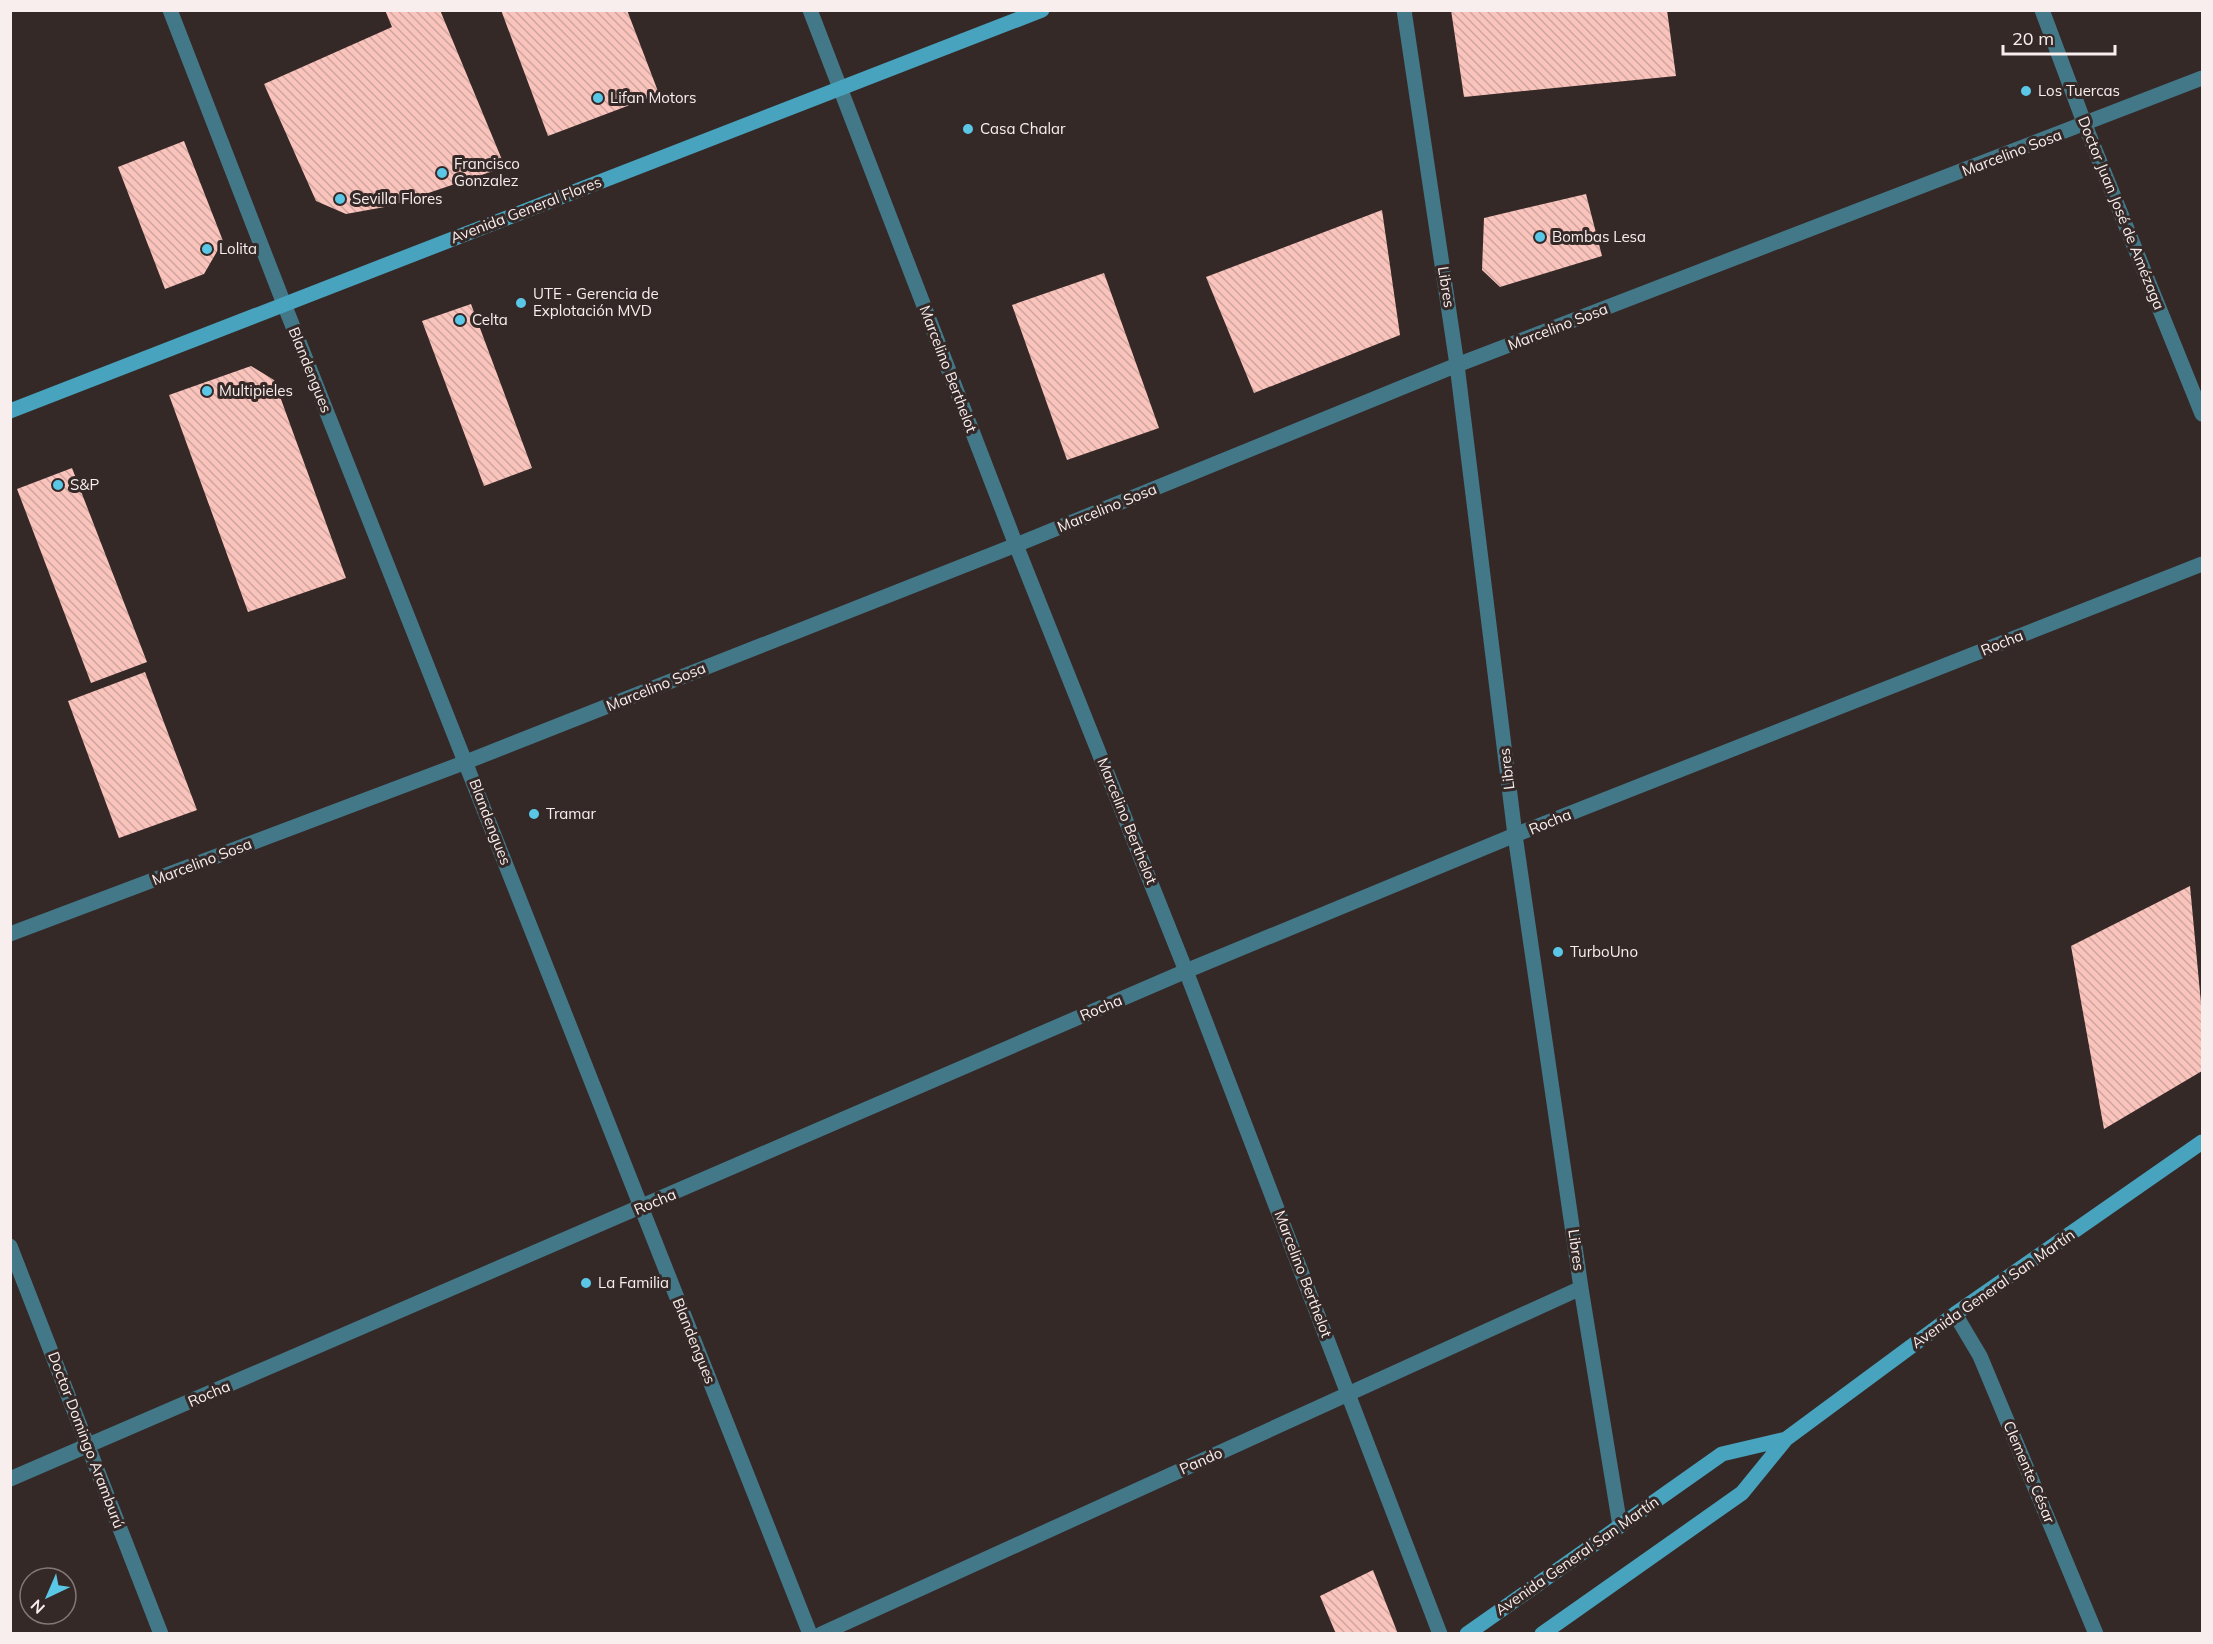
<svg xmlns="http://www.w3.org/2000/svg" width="2213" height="1644" viewBox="0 0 2213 1644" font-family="Mulish,sans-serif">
<defs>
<pattern id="building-back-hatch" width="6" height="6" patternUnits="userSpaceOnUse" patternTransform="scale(1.5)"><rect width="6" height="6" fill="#fac4bc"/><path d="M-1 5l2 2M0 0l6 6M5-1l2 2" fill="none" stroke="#cea59f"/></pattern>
</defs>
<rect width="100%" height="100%" fill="#352927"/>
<path fill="url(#building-back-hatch)" d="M385,10H440L505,167L390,206L346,214L316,201L264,84L392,27Z
M501,10H627L659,94L548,136Z
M1451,10H1667L1676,76L1464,97Z
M184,141L223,241L204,274L165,289L118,167Z
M1586,194L1602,256L1500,287L1482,270L1484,218Z
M1382,210L1400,335L1254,393L1206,277Z
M1104,273L1159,428L1067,460L1012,305Z
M471,304L532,468L484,486L422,321Z
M251,366L274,380L346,578L248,612L169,395Z
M72,468L147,662L91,683L17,489Z
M145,672L197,810L119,838L68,701Z
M2190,886L2202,1014V1071L2104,1129L2071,946Z
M1373,1570L1398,1634H1336L1320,1596Z"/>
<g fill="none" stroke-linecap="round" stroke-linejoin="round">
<path stroke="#437889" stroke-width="15" d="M170,10L284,304L810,1634
M810,10L1016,545L1186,971L1440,1634
M1404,10L1457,365L1515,835L1581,1288L1620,1526
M10,1246L161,1634
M1955,1314L1980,1356L2096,1634
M10,1479L1186,971L1515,835L2202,564
M821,1634L1581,1288"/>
<path stroke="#437889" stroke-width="15" d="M2042,10L2085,125L2202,414
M10,934L466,762L1016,545L1457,365L2202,78"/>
<path stroke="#48a3be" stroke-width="15" d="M10,411L1042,10
M1467,1634L1722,1454L1786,1439
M1542,1634L1742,1493L1786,1439L1955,1314L2202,1142"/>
</g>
<g fill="#5bc7e7" stroke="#352927" stroke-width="2">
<circle cx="2026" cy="91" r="6"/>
<circle cx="598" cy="98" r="6"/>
<circle cx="968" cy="129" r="6"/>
<circle cx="442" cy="173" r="6"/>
<circle cx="340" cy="199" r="6"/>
<circle cx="1540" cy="237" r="6"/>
<circle cx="207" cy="249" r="6"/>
<circle cx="521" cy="303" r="6"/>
<circle cx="460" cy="320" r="6"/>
<circle cx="207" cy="391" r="6"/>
<circle cx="58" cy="485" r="6"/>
<circle cx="534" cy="814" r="6"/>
<circle cx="1558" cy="952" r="6"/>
<circle cx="586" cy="1283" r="6"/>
</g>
<g text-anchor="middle" stroke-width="6" stroke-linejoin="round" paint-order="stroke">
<g font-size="15" fill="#f7eeed" stroke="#352927" text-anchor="start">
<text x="2038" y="96">Los Tuercas</text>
<text x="610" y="103">Lifan Motors</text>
<text x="980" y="134">Casa Chalar</text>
<text x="454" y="169">Francisco<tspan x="454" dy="17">Gonzalez</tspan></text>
<text x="352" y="204">Sevilla Flores</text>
<text x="1552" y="242">Bombas Lesa</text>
<text x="219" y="254">Lolita</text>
<text x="533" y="299">UTE - Gerencia de<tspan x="533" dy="17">Explotación MVD</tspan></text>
<text x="472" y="325">Celta</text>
<text x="219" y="396">Multipieles</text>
<text x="70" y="490">S&amp;P</text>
<text x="546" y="819">Tramar</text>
<text x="1570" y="957">TurboUno</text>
<text x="598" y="1288">La Familia</text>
</g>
<g font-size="15" fill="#f7eeed" stroke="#352927">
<text transform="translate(2012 153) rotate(-21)" y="5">Marcelino Sosa</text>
<text transform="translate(526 210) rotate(-21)" y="5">Avenida General Flores</text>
<text transform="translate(2121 213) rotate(68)" y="5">Doctor Juan José de Amézaga</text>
<text transform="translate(1446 287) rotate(81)" y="5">Libres</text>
<text transform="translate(1558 327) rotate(-21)" y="5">Marcelino Sosa</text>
<text transform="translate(948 369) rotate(69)" y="5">Marcelino Berthelot</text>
<text transform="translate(310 370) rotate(68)" y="5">Blandengues</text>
<text transform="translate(1107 508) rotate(-22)" y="5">Marcelino Sosa</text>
<text transform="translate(2002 643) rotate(-22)" y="5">Rocha</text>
<text transform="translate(656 687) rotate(-22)" y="5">Marcelino Sosa</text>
<text transform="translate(1507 769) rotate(-97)" y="5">Libres</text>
<text transform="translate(1127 821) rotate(68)" y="5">Marcelino Berthelot</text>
<text transform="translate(490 822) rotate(69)" y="5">Blandengues</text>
<text transform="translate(1550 822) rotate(-22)" y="5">Rocha</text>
<text transform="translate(202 862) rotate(-21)" y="5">Marcelino Sosa</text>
<text transform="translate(1101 1008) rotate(-23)" y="5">Rocha</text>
<text transform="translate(655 1202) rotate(-23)" y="5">Rocha</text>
<text transform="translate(1576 1250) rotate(82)" y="5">Libres</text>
<text transform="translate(1303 1274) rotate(69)" y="5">Marcelino Berthelot</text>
<text transform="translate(1993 1289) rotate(-35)" y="5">Avenida General San Martín</text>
<text transform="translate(694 1341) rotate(68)" y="5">Blandengues</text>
<text transform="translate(209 1394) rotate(-23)" y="5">Rocha</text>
<text transform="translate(86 1440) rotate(69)" y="5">Doctor Domingo Aramburú</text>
<text transform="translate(1201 1461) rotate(-24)" y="5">Pando</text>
<text transform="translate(2029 1472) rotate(67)" y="5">Clemente César</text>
<text transform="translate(1577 1556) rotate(-35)" y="5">Avenida General San Martín</text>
</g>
</g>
<rect width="2213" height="1644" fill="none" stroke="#f7eeed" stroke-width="24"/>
<g transform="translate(48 1596) rotate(224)"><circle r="28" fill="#352927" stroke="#837876" stroke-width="1.5"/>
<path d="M0-4.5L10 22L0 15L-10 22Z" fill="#5bc7e7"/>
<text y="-9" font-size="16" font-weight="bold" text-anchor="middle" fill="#f7eeed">N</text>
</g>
<path d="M2003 45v9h112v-9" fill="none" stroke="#f7eeed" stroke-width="3"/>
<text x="2012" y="45" font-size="18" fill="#f7eeed" stroke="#352927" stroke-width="4.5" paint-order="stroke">20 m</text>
</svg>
